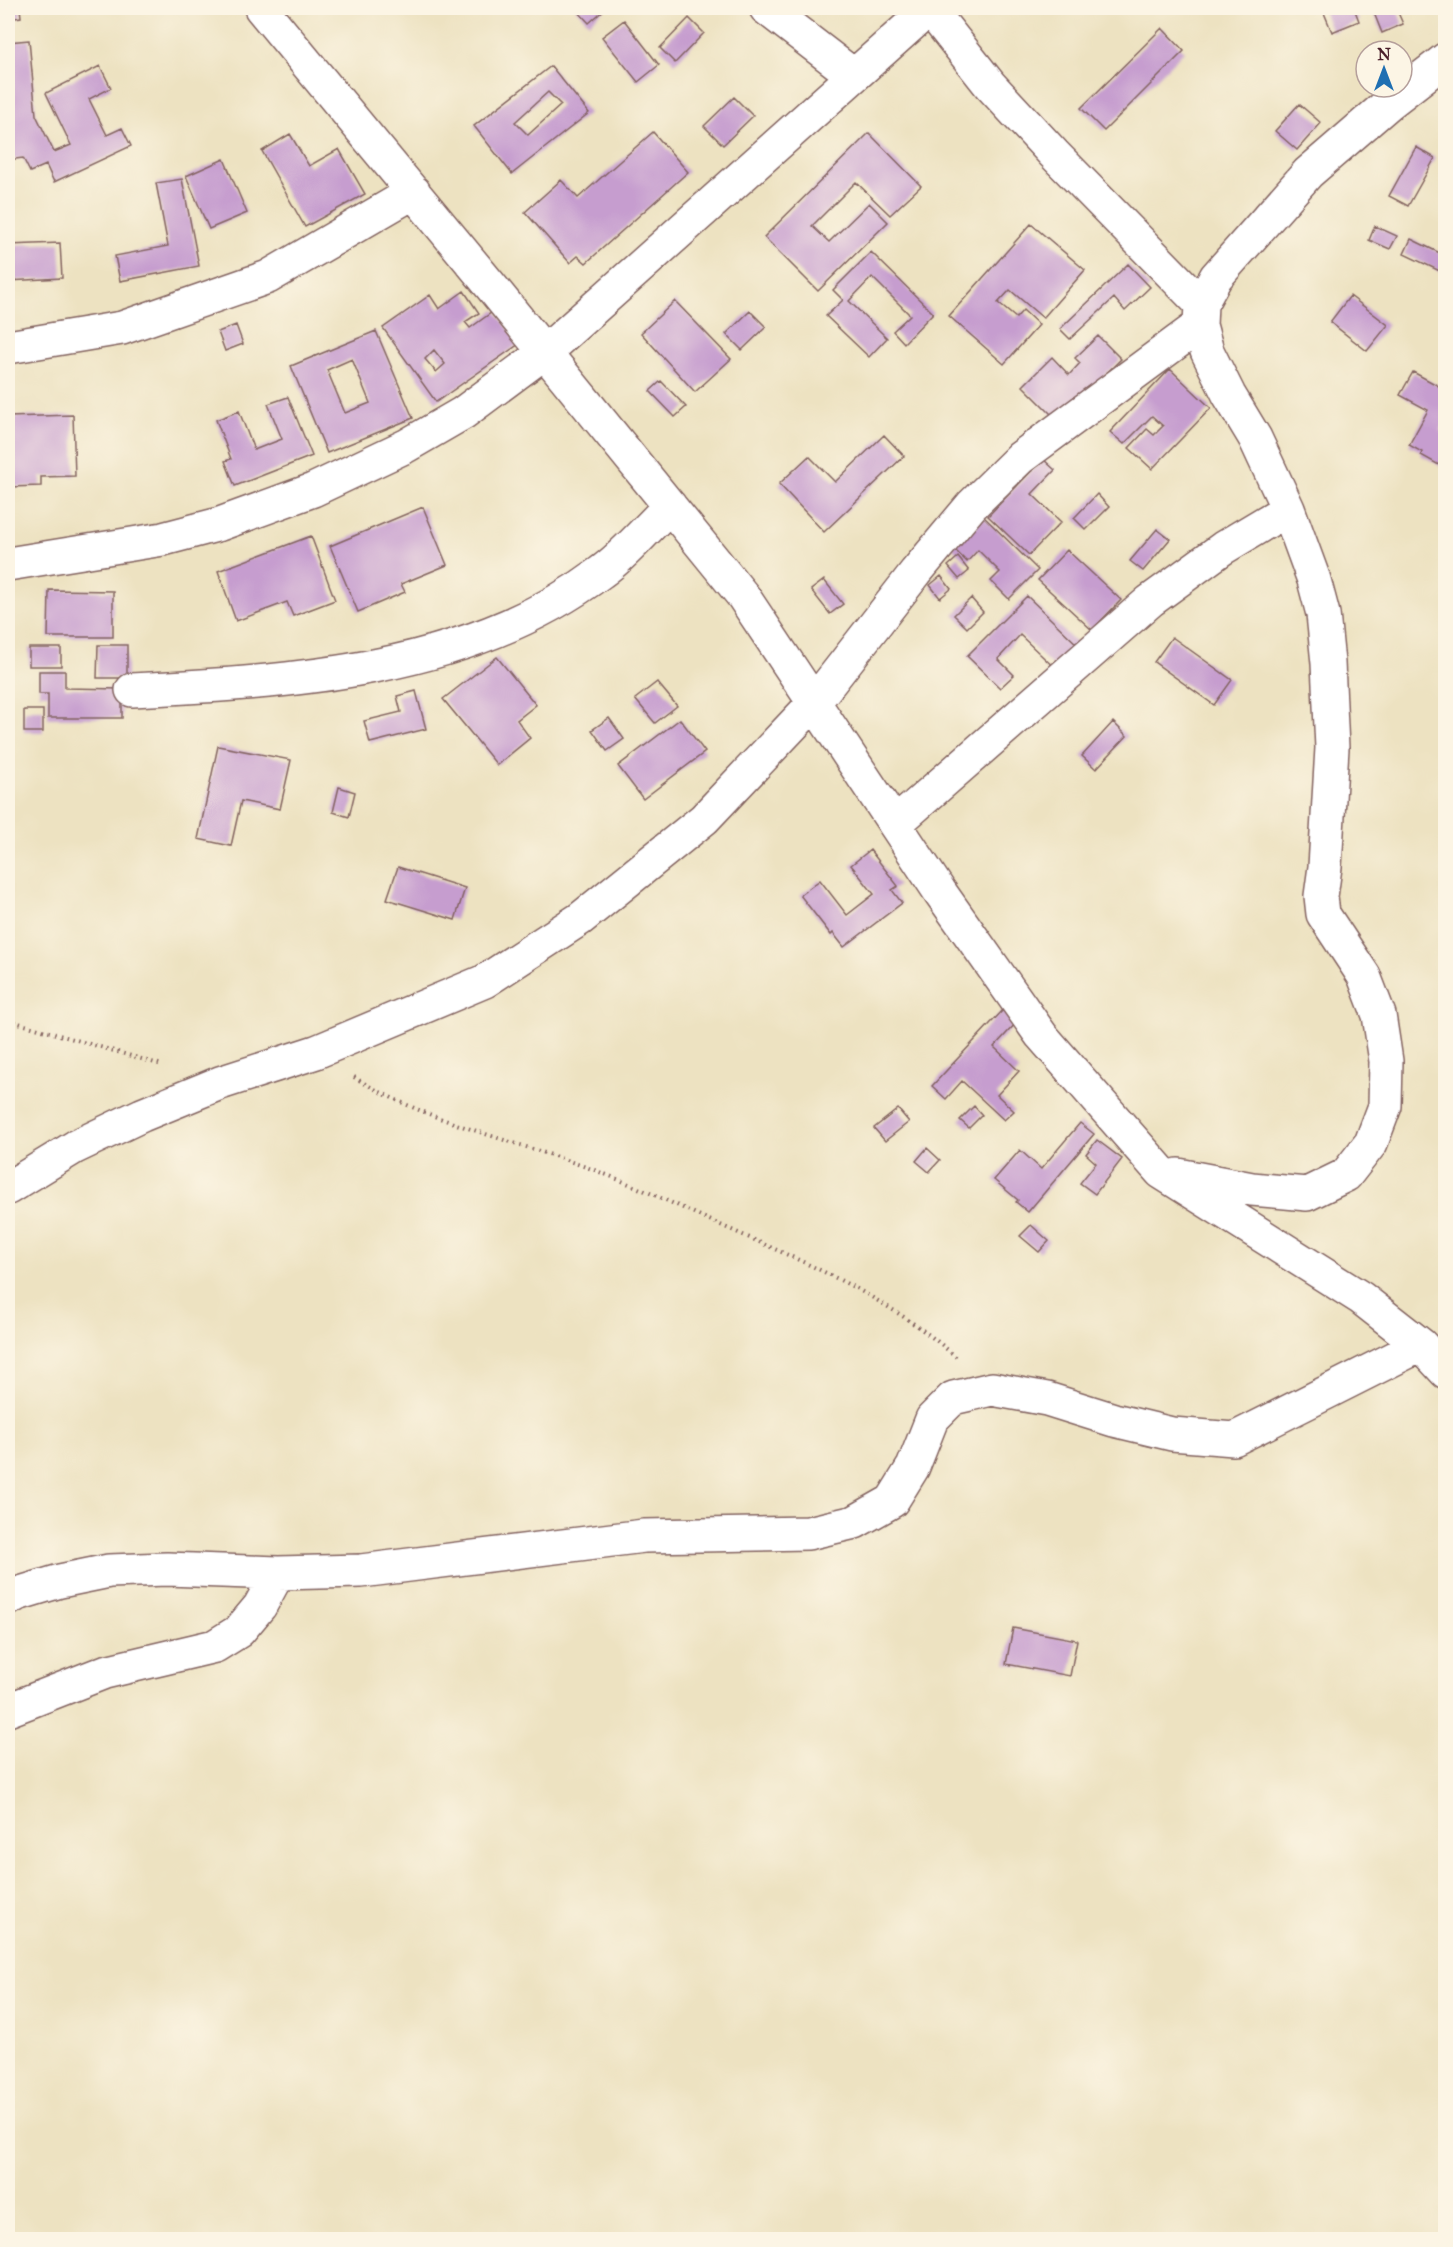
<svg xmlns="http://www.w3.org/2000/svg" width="1453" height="2247" viewBox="0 0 1453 2247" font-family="'IM FELL Great Primer',serif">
<rect width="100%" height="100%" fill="#fcf5e5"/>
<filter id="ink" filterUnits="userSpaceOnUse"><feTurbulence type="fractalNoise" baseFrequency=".0167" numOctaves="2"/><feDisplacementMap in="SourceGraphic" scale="12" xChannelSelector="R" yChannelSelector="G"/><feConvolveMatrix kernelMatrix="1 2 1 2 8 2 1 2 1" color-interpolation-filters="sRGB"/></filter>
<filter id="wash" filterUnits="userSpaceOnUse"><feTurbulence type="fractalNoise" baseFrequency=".008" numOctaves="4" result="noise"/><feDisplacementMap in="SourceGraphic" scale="24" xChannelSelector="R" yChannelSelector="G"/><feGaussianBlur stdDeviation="1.35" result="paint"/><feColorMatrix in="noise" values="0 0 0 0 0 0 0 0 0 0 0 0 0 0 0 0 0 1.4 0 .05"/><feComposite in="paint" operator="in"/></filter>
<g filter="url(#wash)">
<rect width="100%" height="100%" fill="#ede2c1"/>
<g id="blocks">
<path fill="#c69dcf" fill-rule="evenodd" d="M8,8H20L21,17L8,19Z
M575,8H606L589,23Z
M1322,8H1354L1359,21L1332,32Z
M1372,8H1396L1403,24L1382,33Z
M689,18L704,33L675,63L660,48Z
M624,20L659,65L638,82L602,37Z
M1162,28L1184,51L1104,131L1081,108Z
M29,40L36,115L54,152L71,145L46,93L100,66L111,88L89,99L107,135L122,128L131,146L54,182L46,165L30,172L23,158L8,160V136H12L8,126V97L14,96L10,60H8V42Z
M551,66L589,113L512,174L474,126ZM548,92L561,105L528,135L515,122Z
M734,97L753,116L723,145L704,126Z
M1299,104L1321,123L1297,150L1275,131Z
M653,132L688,172L586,263L578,256L570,263L525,212L561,180L578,198Z
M869,133L921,186L890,215L856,182L812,226L829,242L869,203L888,222L818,291L764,237Z
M290,134L309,166L339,149L365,194L305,227L262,151Z
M1416,147L1435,158L1408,206L1389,196Z
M224,159L247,213L209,229L186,176Z
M182,179L199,266L120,281L115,256L168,246L156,183Z
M1031,224L1085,270L1043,318L1010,290L998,303L1016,318L1023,310L1039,325L1004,364L949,316Z
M1375,226L1397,236L1390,249L1369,240Z
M1411,239L1446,256V274L1404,254Z
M60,243L62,278L8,281V245Z
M871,252L933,313L904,343L893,331L910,315L872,277L849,301L887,338L869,357L826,316L843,300L833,290Z
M1128,264L1150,287L1125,311L1114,298L1070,339L1060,329Z
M464,291L479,313L465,322L470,328L495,310L519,344L436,402L383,328L430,295L439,309ZM434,350L445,364L436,372L425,359Z
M1350,296L1388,325L1367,351L1330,322Z
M675,301L731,359L695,392L641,333Z
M750,311L766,327L742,350L726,334Z
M236,325L243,344L225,351L218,332Z
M376,331L413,418L327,453L291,366ZM352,359L370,403L345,413L327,370Z
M1098,336L1121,359L1058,421L1023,386L1052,357L1069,375L1080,363L1075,358Z
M1170,369L1211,408L1152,469L1129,448L1147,429L1154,435L1163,426L1152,416L1124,444L1110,432Z
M1413,372L1446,390V420L1440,430L1446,433V469L1421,455L1422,452L1409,445L1428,410L1400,395Z
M661,381L686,407L675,417L650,391Z
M288,397L312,456L235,486L225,461L231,459L216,420L239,411L254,450L282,439L268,404Z
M73,415L75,476L41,477V486L8,487V417Z
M884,435L904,456L824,532L779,484L809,456L835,482Z
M1043,459L1055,470L1032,494L1061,522L1029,555L988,516Z
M1097,494L1109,507L1086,530L1074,518Z
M423,507L447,565L401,584L405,592L358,612L330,546Z
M982,515L1038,570L1009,599L991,581L1000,572L978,550L967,562L951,546Z
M1157,529L1170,539L1143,571L1130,561Z
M311,536L335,600L293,616L287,602L236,621L218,571Z
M1067,550L1121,600L1092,630L1038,580Z
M958,557L969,571L959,579L948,566Z
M941,576L951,589L940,598L930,585Z
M824,580L843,604L830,614L811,590Z
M49,590L113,591V637H48Z
M1027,596L1083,650L1060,673L1020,635L998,659L1014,675L1000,688L967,656Z
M971,598L983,612L967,628L954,615Z
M1172,637L1232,680L1214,705L1154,662Z
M98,645H127V678H97Z
M29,648H61V666H29Z
M497,657L536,705L517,720L530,738L497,765L443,699Z
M39,671H65V688L122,689V718H48V694H39Z
M657,682L677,706L655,723L635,699Z
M416,691L426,729L370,743L364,721L401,712L397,696Z
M24,710H43V732H24Z
M609,718L624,739L607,751L592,730Z
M680,719L705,752L643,799L618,766Z
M1113,722L1127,736L1096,769L1082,756Z
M218,746L291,760L280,809L241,801L231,846L198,839Z
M339,787L355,792L349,817L333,812Z
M870,850L898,886L892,890L902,903L844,947L833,933L831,935L800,895L820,880L847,915L874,894L851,865Z
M398,867L465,888L455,920L387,899Z
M1004,1009L1017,1022L994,1047L1019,1071L997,1095L1014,1111L1004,1120L962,1081L946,1099L932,1086Z
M974,1106L982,1115L969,1128L960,1120Z
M898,1109L909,1122L885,1141L874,1128Z
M1080,1123L1094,1134L1028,1212L1016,1202L1018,1200L994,1180L1020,1150L1041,1169Z
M1097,1140L1122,1159L1095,1194L1080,1183L1096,1163L1086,1154Z
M927,1148L940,1160L929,1172L916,1161Z
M1031,1225L1049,1241L1039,1252L1020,1236Z
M1013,1628L1077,1640L1070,1676L1006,1664Z"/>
</g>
</g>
<g filter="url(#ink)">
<use href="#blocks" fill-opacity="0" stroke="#836360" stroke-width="1.5"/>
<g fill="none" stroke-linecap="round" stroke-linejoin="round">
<defs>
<path id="street" d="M261,8L490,285L743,596L940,892L1041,1035L1161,1172L1361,1298L1421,1345L1446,1372
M766,8L853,75
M929,8L990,85L1054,154L1201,304
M8,347L122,328L268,277L414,192
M8,564L163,539L220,524L313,490L406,446L463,413L545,352L930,8
M132,690C291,682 469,672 601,572C625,555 648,527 670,506
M895,824L1150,601L1223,548L1288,509
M1178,1175L1252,1189L1307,1194L1346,1175L1371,1143L1385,1106L1386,1061L1379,1015L1364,976L1323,914L1321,896L1325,867L1332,748L1328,663L1323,614L1314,580L1288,509L1255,438L1229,395L1207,351L1200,325L1201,304L1216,277L1308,173L1388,104L1446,59
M8,1188L75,1147L142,1115L220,1083L316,1052L485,981L580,919L704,819L813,704L916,572L972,505L1020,458L1200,325
M8,1599L17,1594L60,1581L109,1571L167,1569L278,1573L361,1571L644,1536L808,1533L855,1522L892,1501L913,1467L932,1419L953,1398L992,1389L1047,1399L1114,1420L1172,1434L1234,1439L1421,1345
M8,1710L105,1672L215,1646L239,1631L260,1606L278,1573"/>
</defs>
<use href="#street" stroke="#836360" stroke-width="36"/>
<path stroke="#836360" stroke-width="4" stroke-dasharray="1.5 4.5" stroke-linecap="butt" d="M8,1020L162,1065
M354,1077C419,1118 497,1136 569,1161C620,1178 667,1201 716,1223C801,1261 885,1294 956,1357"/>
<use href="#street" stroke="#fff" stroke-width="33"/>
</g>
</g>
<rect width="1453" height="2247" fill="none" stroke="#fcf5e5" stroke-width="30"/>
<g transform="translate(1384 69)"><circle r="28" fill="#fcf5e5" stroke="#b59f9b" stroke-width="1.5"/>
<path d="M0-4.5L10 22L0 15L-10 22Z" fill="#1f6fb2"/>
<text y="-9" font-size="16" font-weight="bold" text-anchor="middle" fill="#4a1f2b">N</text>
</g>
</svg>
